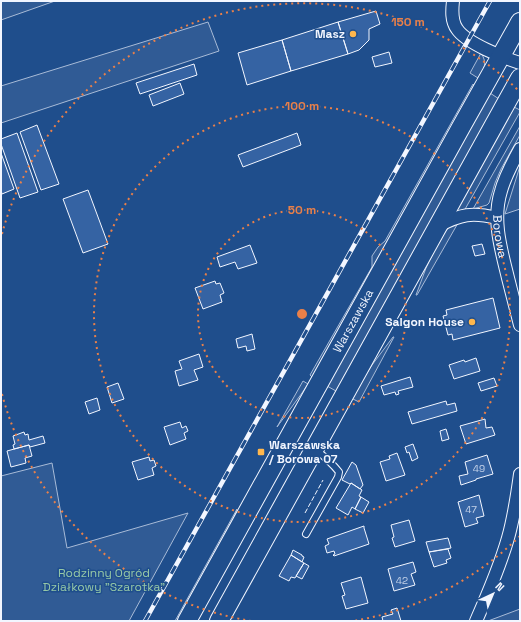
<svg xmlns="http://www.w3.org/2000/svg" width="521" height="622" viewBox="0 0 521 622" font-family="'Space Grotesk',sans-serif">
<rect width="100%" height="100%" fill="#1f4e8c"/>
<path fill="#305b95" stroke="#a8bbd7" d="M1,1H55L1,20Z
M208,22L219,51L1,123V86Z
M481,53C488,64 484,68 478,78L470,73Z
M473,84L474,85L312,377L310,375L372,267V256L378,247L385,241Z
M490,93L499,99L336,391L327,386Z
M514,107L520,110V112L464,211L458,212L457,210Z
M520,126V135L501,169L495,183L489,203L487,205L473,209Z
M520,166V209L505,214Z
M458,223L417,295H416L426,268L441,237L449,227Z
M393,337H394L359,402L351,398L372,365Z
M303,381L308,384L302,393L277,427Z
M52,463L67,548L188,513L129,621H1V476Z
M237,509L234,517L177,621H175Z
M520,609V621H488Z"/>
<path fill="#3563a3" stroke="#f2f6ff" d="M376,11L380,24L369,29V40L359,50L348,54L338,22Z
M338,22L348,54L291,71L282,40Z
M282,40L291,71L247,85L238,53Z
M389,52L392,63L375,67L372,57Z
M194,64L197,75L140,94L136,83Z
M180,83L184,94L153,106L149,95Z
M37,125L59,184L41,190L20,132Z
M17,133L38,192L20,198L1,144V139Z
M297,133L301,145L243,167L238,155Z
M1,153L14,189L2,194L1,190Z
M88,190L108,244L83,253L63,199Z
M482,244L485,254L475,256L472,246Z
M250,245L257,263L238,269L235,262L220,267L217,257Z
M215,281L216,284L220,283L224,293L220,295L222,302L203,309L195,288Z
M493,298L500,328L453,340L452,334L448,335L443,316L447,315L446,310Z
M252,334L255,349L247,351L246,346L238,348L236,339Z
M199,354L203,367L194,370L198,380L179,386L175,371L182,369L179,361Z
M476,358L480,371L454,379L449,365L464,360L465,362Z
M410,377L413,387L398,391L399,394L396,395L395,392L384,395L381,386Z
M494,378L497,386L481,391L478,383Z
M118,383L124,399L112,403L107,387Z
M97,398L100,410L89,414L85,402Z
M446,401L447,405L455,403L457,411L412,424L408,412Z
M485,419L486,428L492,427L495,435L466,444L460,426Z
M180,422L182,428L186,426L188,431L184,433L186,439L170,445L164,427Z
M446,429L449,439L442,441L440,431Z
M24,432L25,435L28,434L29,440L43,436L45,443L30,447L29,445L14,449L13,445L15,444L13,436Z
M413,444L418,458L412,461L409,452L407,453L405,447Z
M29,445L32,456L25,458L26,463L11,467L7,451Z
M397,453L405,475L386,481L380,462L390,459L389,456Z
M487,455L493,474L476,479V480L461,485L459,476L468,474L465,462Z
M149,457L150,461L154,460L156,466L152,468L154,475L138,480L132,462Z
M352,462L356,465L363,485L360,489L351,483L350,484L342,480Z
M351,483L362,490L359,496L361,497L355,509L352,507L348,515L336,508Z
M479,495L484,516L476,518L478,523L465,527L458,502Z
M361,497L369,502L363,513L355,509Z
M409,520L415,541L395,547L392,538L394,537L391,525Z
M364,526V528L369,544L334,556L333,555L335,554L334,551L327,553L325,546L329,544L327,539Z
M448,538L451,548L429,552L426,542Z
M448,549L451,558L446,560L447,563L434,567L429,552Z
M293,550L302,555V556L304,557L302,562L291,555Z
M291,555L304,563L295,578L291,577L289,581L279,576Z
M413,562L416,572L411,574L415,585L394,591L388,569Z
M304,563L309,566L302,579L296,576Z
M361,577L368,603L346,609L342,596L345,595L341,583Z
M397,608L401,621H383L382,617L393,614L391,610Z"/>
<g fill="none" stroke-linecap="round" stroke-linejoin="round">
<defs>
<path id="lane" d="M306,534L338,477L339,472C332,463 325,457 316,450"/>
<g id="street">
<path d="M453,1C452,10 451,21 457,29C466,43 504,58 520,63"/>
<path id="s1" d="M520,149C513,162 505,176 501,191C492,220 501,249 508,278C512,294 516,309 520,325"/>
<path d="M438,226C461,214 472,212 497,218"/>
<path d="M476,621C488,594 500,566 508,538C514,517 517,496 520,474"/>
</g>
<g id="secondary">
<path id="s2" d="M187,621C298,421 408,221 520,22"/>
<path d="M219,621L520,78"/>
</g>
</defs>
<use href="#lane" stroke="#f2f6ff" stroke-width="8"/>
<use href="#street" stroke="#f2f6ff" stroke-width="14"/>
<use href="#secondary" stroke="#f2f6ff" stroke-width="20"/>
<use href="#lane" stroke="#1f4e8c" stroke-width="6"/>
<use href="#street" stroke="#1f4e8c" stroke-width="12"/>
<use href="#secondary" stroke="#1f4e8c" stroke-width="18"/>
<defs>
<path id="rail" d="M145,621L490,1"/>
</defs>
<use href="#rail" stroke="#f2f6ff" stroke-width="4.5"/>
<use href="#rail" stroke="#1f4e8c" stroke-width="3" stroke-dasharray="9" stroke-linecap="butt"/>
<path stroke="#f2f6ff" stroke-width="1" stroke-dasharray="5 2" stroke-linecap="butt" d="M305,513L323,480"/>
</g>
<g fill="none" stroke="#ea8049" stroke-width="2" stroke-dasharray="2 4">
<circle cx="302" cy="314" r="104"/>
<circle cx="302" cy="314" r="208"/>
<path d="M520 536A311 311 0 0 1 353 621M251 621A311 311 0 0 1 2 394M2 234A311 311 0 0 1 520 92"/>
</g>
<g fill="#ffb74d" stroke="#1f4e8c" stroke-width="1.5">
<circle cx="353" cy="34" r="4"/>
<circle cx="472" cy="322" r="4"/>
<rect x="257" y="448" width="8" height="8" rx="2"/>
</g>
<g text-anchor="middle" stroke-width="3" stroke-linejoin="round" paint-order="stroke">
<g font-size="10" fill="#c3d1e8">
<text x="479" y="472">49</text>
<text x="471" y="513">47</text>
<text x="402" y="584">42</text>
</g>
<g font-size="12" font-weight="bold" fill="#f2f6ff" stroke="#1f4e8c" text-anchor="end">
<text x="345" y="38">Masz</text>
<text x="464" y="326">Saigon House</text>
<text x="269" y="449" text-anchor="start">Warszawska<tspan x="269" dy="14">/ Borowa 07</tspan></text>
</g>
<g font-size="12" fill="#f2f6ff" stroke="#1f4e8c">
<text dy="4" stroke="none"><textPath href="#s1" startOffset="92">Borowa</textPath></text>
<text dy="4" stroke="none"><textPath href="#s2" startOffset="343">Warszawska</textPath></text>
</g>
<g font-size="12" fill="#97c8a6" stroke="#1f4e8c">
<text x="104" y="577">Rodzinny Ogród<tspan x="104" dy="14">Działkowy "Szarotka"</tspan></text>
</g>
</g>
<circle cx="302" cy="314" r="6" fill="#ea8049" stroke="#1f4e8c" stroke-width="2"/>
<g font-size="12" text-anchor="middle" font-weight="bold" fill="#ea8049" stroke="#1f4e8c" stroke-width="3" stroke-linejoin="round" paint-order="stroke">
<text x="408" y="26">150 m</text>
<text x="302" y="110">100 m</text>
<text x="302" y="214">50 m</text>
</g>
<rect width="521" height="622" fill="none" stroke="#f2f6ff" stroke-width="4"/>
<g transform="translate(493 594) rotate(44)" stroke="#1f4e8c" stroke-width="3" paint-order="stroke">
<path d="M0-3L7 15L0 10L-7 15Z" fill="#f2f6ff"/>
<text y="-6" font-size="11" font-weight="bold" text-anchor="middle" fill="#f2f6ff">N</text>
</g>
</svg>
